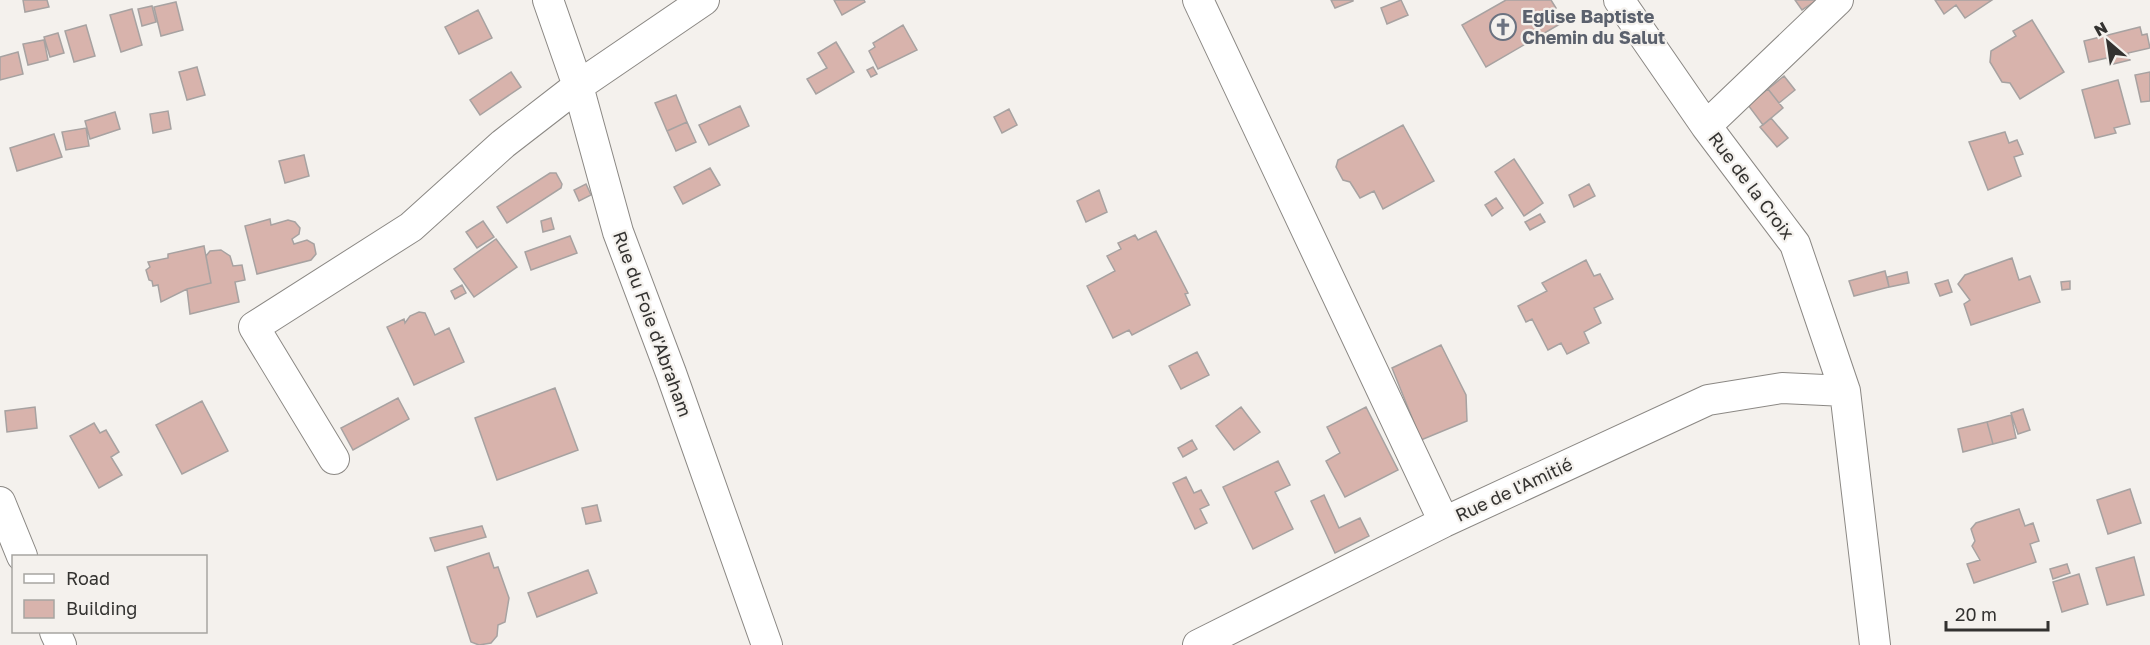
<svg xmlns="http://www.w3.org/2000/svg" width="2150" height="645" viewBox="0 0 2150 645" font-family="'Golos Text',sans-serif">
<rect width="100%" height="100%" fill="#f4f1ed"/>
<path fill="#d8b3ac" stroke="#a7a2a1" stroke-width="1.5" d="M23,0H47L49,7L25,12Z
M834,0H864L865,2L842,15Z
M1331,0H1353V1L1335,8Z
M1401,0L1408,15L1387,24L1381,8Z
M1506,0H1551L1556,8L1551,11L1560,24L1486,67L1462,25Z
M1795,0H1815L1816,1L1802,10Z
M1935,0H1992L1965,18L1956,5L1944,14Z
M176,2L183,30L161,36L154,7Z
M152,6L156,22L142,26L138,9Z
M132,9L142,45L121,52L110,15Z
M478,10L492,38L459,54L445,27Z
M2032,20L2064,72L2020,99L2010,83L2002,82L1990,62L1991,51L2016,36L2013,31Z
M86,25L95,56L74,62L65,31Z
M903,25L917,50L878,69L869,51L875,47L873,43Z
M2140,27L2142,35L2147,34L2150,48L2128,53L2130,60L2109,65L2107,58L2089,62L2084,41Z
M58,33L64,53L50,57L44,37Z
M44,40L48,60L28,65L23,44Z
M836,42L854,72L816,94L807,79L827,68L818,53Z
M18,52L23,74L0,80V57Z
M197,67L205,95L187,100L179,72Z
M873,67L877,74L871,77L867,70Z
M511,72L521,87L480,115L470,100Z
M2150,72V101L2141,102L2135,75Z
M1784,76L1795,90L1779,103L1768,89Z
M2118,80L2130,124L2114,128L2116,133L2095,138L2082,90Z
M1768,89L1783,108L1763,125L1748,105Z
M676,95L687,122L667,131L655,103Z
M740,106L749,126L709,145L699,125Z
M1009,109L1017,125L1002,133L994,117Z
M168,111L171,129L153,133L150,114Z
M115,112L120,129L90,139L85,121Z
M1771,118L1788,138L1777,147L1760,127Z
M687,122L696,142L676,151L667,131Z
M1403,125L1434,181L1383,209L1374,191L1360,198L1350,182L1343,180L1336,167L1338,160Z
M86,128L89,146L66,150L62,132Z
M2005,132L2009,143L2017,140L2023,154L2014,157L2021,176L1988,190L1969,142Z
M54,134L62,157L17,171L10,148Z
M304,155L309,176L285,183L279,161Z
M1514,159L1543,203L1524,216L1495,172Z
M710,168L720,185L683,204L674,187Z
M550,173H556L562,184L561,188L507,223L497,207Z
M586,184L591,195L579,201L574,190Z
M1589,184L1595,196L1574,207L1569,195Z
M1099,190L1107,212L1086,222L1077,201Z
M1496,198L1503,208L1492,216L1485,205Z
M1540,214L1545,222L1530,230L1525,222Z
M551,218L554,229L543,232L541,221Z
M270,219L271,225L288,220L295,222L300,228L299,234L292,239L294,244L307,240L314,244L316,254L311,260L257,274L245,226Z
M483,221L494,237L477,248L466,232Z
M1156,231L1188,293L1185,294L1190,305L1132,335L1129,330L1113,338L1087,286L1115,271L1107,256L1121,249L1118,243L1135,235L1138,240Z
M570,236L577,253L531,270L525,252Z
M496,239L517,267L474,297L454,269Z
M204,246L211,283L187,289L161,302L158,285L153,286L152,281L149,280L146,270L150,267L148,262L168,258V254Z
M221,250L230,256L233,266L242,265L245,280L235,282L239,302L190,314L187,289L211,283L206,256L210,251Z
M2012,258L2019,280L2030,276L2040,302L1971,325L1964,304L1970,300L1958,284L1965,275Z
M1586,260L1594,276L1600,274L1613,299L1594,308L1601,323L1584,332L1589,343L1567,354L1561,343L1548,350L1532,319L1526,322L1518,306L1547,291L1542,283Z
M1885,271L1889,287L1854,296L1849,281Z
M1907,272L1909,283L1889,287L1887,277Z
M1948,280L1952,292L1940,296L1935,284Z
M2070,281V289L2062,290L2061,282Z
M462,285L466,293L455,299L451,291Z
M419,312L425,313L435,335L449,328L464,362L414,385L387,327L404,319L405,323L410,316Z
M1441,345L1466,395L1467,421L1421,440L1392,368Z
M1197,352L1209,375L1181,389L1169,366Z
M555,388L578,450L497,480L475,418Z
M398,398L409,419L353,450L341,428Z
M202,401L228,451L182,474L156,425Z
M35,407L37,428L7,432L5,411Z
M1241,407L1260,432L1234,450L1216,426Z
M1366,407L1398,470L1345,497L1326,461L1340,453L1327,427Z
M2023,409L2030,430L2018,434L2011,413Z
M2011,415L2016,438L1993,444L1987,422Z
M1987,422L1993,444L1963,452L1958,429Z
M94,423L100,433L106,430L119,452L111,457L122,475L99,488L70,436Z
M1192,440L1197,449L1183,457L1178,448Z
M1278,461L1290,485L1275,492L1293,529L1253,549L1223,487Z
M1186,477L1194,493L1201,490L1209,505L1200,509L1207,523L1195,529L1173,483Z
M2130,489L2141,523L2108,534L2097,500Z
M1324,495L1339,528L1360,518L1369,536L1335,553L1311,501Z
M597,505L601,521L586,524L582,508Z
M2019,509L2025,526L2033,523L2039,541L2030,544L2036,562L1974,583L1967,564L1980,560L1972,546L1975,541L1971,529L1976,523Z
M482,526L486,537L435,551L430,538Z
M489,553L494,568L498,567L509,598L505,622L498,625L497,636L491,643L479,645L471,642L447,567Z
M2134,557L2144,595L2107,605L2096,568Z
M2067,564L2070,573L2053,579L2050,569Z
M588,570L597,593L537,617L528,593Z
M2079,574L2088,604L2062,612L2053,582Z"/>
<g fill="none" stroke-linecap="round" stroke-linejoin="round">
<defs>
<path id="street" d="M548,0L578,86L618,232L671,373L767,645
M1198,0L1444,522
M1619,0L1706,126L1795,244L1845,391L1875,645
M1706,126L1838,0
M334,459L254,327L411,227L503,144L578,86L704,0
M0,502L22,556
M55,632L61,645
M1198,645L1444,522L1708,400L1782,388L1845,391"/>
</defs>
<use href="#street" stroke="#8b8884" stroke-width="32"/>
<use href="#street" stroke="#fff" stroke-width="30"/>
</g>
<defs>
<symbol id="church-ring" viewBox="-11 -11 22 22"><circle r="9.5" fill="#f4f1ed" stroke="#6b7280" stroke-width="1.5"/><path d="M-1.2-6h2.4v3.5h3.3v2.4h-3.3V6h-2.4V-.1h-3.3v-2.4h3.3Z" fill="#6b7280"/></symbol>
</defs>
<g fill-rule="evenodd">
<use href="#church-ring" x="1488" y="12" width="30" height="30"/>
</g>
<g text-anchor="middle" stroke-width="4.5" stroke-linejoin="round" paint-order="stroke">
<g font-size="18" font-weight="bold" fill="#5b616d" stroke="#f4f1ed" text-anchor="start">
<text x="1522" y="23">Eglise Baptiste<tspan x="1522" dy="21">Chemin du Salut</tspan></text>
</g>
<g font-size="18" fill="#333230" stroke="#f4f1ed">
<text transform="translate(1751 186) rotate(53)" y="6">Rue de la Croix</text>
<text transform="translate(652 324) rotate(70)" y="6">Rue du Foie d'Abraham</text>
<text transform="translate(1514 490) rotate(-25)" y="6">Rue de l'Amitié</text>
</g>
</g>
<rect x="12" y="555" width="195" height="78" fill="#f4f1ed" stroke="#a7a5a1" stroke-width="1.5"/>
<rect x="24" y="574" width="30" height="9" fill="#ffffff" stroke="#a7a5a1" stroke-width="1.5"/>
<text x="66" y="585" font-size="18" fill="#333230">Road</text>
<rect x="24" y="600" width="30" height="18" fill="#d8b3ac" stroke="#a7a5a1" stroke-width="1.5"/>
<text x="66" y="615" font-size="18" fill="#333230">Building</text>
<g transform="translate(2108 42) rotate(331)" stroke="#f4f1ed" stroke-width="4.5" paint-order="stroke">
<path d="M0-4.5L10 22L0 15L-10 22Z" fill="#333230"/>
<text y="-9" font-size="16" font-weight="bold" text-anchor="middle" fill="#333230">N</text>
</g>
<path d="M1946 621v9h102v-9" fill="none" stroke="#333230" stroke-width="3"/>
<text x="1955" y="621" font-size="18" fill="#333230" stroke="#f4f1ed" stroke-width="4.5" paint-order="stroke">20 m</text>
</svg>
